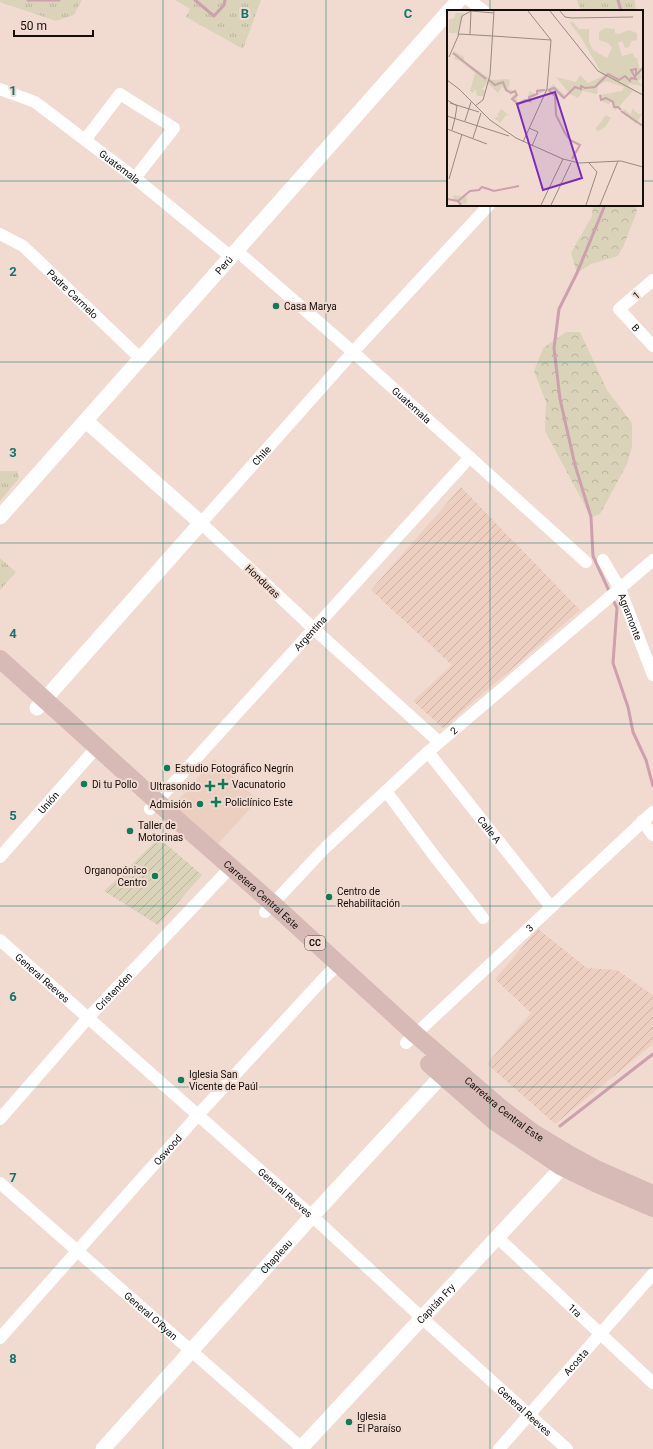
<svg xmlns="http://www.w3.org/2000/svg" width="653" height="1449" viewBox="0 0 653 1449" font-family="Roboto,sans-serif">
<defs>
<pattern id="industrial-furrows" width="10" height="10" patternUnits="userSpaceOnUse"><rect width="10" height="10" fill="#edcfc2"/><path d="M-1 1l2-2M0 10L10 0M9 11l2-2" fill="none" stroke="#cab1a5"/></pattern>
<pattern id="grass-tufts" width="24" height="20" patternUnits="userSpaceOnUse"><rect width="24" height="20" fill="#dad3b9"/><path d="M3 7l-1-3M5 7V3M7 7l1-3M15 17l-1-3M17 17v-4M19 17l1-3" fill="none" stroke="#bab49e"/></pattern>
<pattern id="forest-crowns" width="20" height="18" patternUnits="userSpaceOnUse"><rect width="20" height="18" fill="#dad3b9"/><path d="M2 6a3 3 0 1 1 6 0M12 15a3 3 0 1 1 6 0" fill="none" stroke="#bab49e"/></pattern>
<pattern id="garden-furrows" width="10" height="10" patternUnits="userSpaceOnUse"><rect width="10" height="10" fill="#dad3b9"/><path d="M-1 1l2-2M0 10L10 0M9 11l2-2" fill="none" stroke="#bab49e"/></pattern>
</defs>
<rect width="100%" height="100%" fill="#f1dbd1"/>
<path fill="#edcfc2" d="M214,759L258,800L218,844L174,805Z"/>
<path fill="url(#industrial-furrows)" d="M461,487L580,610L443,728L413,701L452,665L371,590Z
M538,929L587,968L617,970L653,995V1044L555,1124L487,1064L531,1013L495,979Z"/>
<path fill="url(#grass-tufts)" d="M0,0H82L74,15L56,21L0,2Z
M175,0H261L243,49L186,17L190,9Z
M577,0H635L636,11H581Z
M0,471H17L19,478L0,501Z
M0,558L16,572L0,590Z"/>
<path fill="url(#forest-crowns)" d="M593,205H635L637,211L624,245L618,256L591,264L577,273L571,253L592,216Z
M566,332H580L607,390L632,423V447L627,464L600,514L591,517L545,431L546,402L534,371L543,348Z"/>
<path fill="url(#garden-furrows)" d="M159,838L202,875L158,925L104,891Z"/>
<g fill="none" stroke-linecap="round" stroke-linejoin="round">
<path stroke="#cca0ac" stroke-width="3" d="M28,0H59
M195,0L214,16L224,5L225,0
M618,0L621,11
M605,205L577,273L559,309L554,348L560,399L575,465L591,517L593,556L610,593
M612,598L617,608L613,663L628,707L633,732L646,760L653,786
M560,1126L653,1054"/>
<g stroke="#fff" stroke-width="12">
<path d="M469,0L484,11"/>
<path id="s1" d="M0,89L35,102L135,178L231,257"/>
<path d="M85,140L120,94L174,128L135,178"/>
<path id="s2" d="M0,234L23,246L141,359"/>
<path id="s3" d="M237,251L353,352L586,562"/>
<path id="s4" d="M653,280L619,309L653,346"/>
<path id="s5" d="M603,560L620,589L653,675"/>
<path id="s6" d="M439,742L314,629L201,523L353,352L489,205"/>
<path id="s7" d="M428,752L551,907"/>
<path d="M386,791L432,853L483,918"/>
<path id="s8" d="M150,809L470,457"/>
<path d="M642,821L653,835"/>
<path id="s9" d="M0,857L97,747"/>
<path id="s10" d="M265,912L325,848L428,752L653,560"/>
<path id="s11" d="M0,940L312,1216L422,1318L567,1449"/>
<path id="s12" d="M406,1043L653,812"/>
<path id="s13" d="M0,1119L88,1018L231,867"/>
<path id="s14" d="M0,1183L303,1449"/>
<path id="s15" d="M497,1237L653,1383"/>
<path id="s16" d="M0,1338L198,1115L325,977L338,965"/>
<path id="s17" d="M499,1449L653,1274"/>
</g>
<g stroke="#fff" stroke-width="15">
<path d="M449,11L459,0"/>
<path id="s18" d="M0,517L448,12"/>
<path d="M37,708L201,523L86,421"/>
<path id="s19" d="M103,1449L312,1216L449,1068"/>
<path id="s20" d="M300,1449L557,1173L568,1158"/>
</g>
<g stroke="#d7b9b6" stroke-width="18">
<path id="s21" d="M0,659L183,825L273,904L415,1034L502,1109L532,1132L570,1155L596,1169L653,1194"/>
<path d="M429,1064L494,1121L562,1167L595,1183L653,1208"/>
</g>
</g>
<path fill="none" stroke="#0f766e" stroke-width="1" stroke-opacity="0.55" d="M163,0V1449M326,0V1449M490,0V11M0,181H448M642,181H653M490,205V1449M0,362H653M0,543H653M0,724H653M0,906H653M0,1087H653M0,1268H653"/>
<g fill="#0e7c57" stroke="#f1dbd1" stroke-width="1.5">
<circle cx="276" cy="306" r="4"/>
<circle cx="167" cy="768" r="4"/>
<circle cx="84" cy="784" r="4"/>
<path d="M221 778h4v4h4v4h-4v4h-4v-4h-4v-4h4z"/>
<path d="M208 780h4v4h4v4h-4v4h-4v-4h-4v-4h4z"/>
<path d="M214 796h4v4h4v4h-4v4h-4v-4h-4v-4h4z"/>
<circle cx="200" cy="804" r="4"/>
<circle cx="130" cy="831" r="4"/>
<circle cx="155" cy="876" r="4"/>
<circle cx="329" cy="897" r="4"/>
<circle cx="181" cy="1080" r="4"/>
<circle cx="349" cy="1422" r="4"/>
</g>
<g text-anchor="middle" stroke-width="4" stroke-linejoin="round" paint-order="stroke">
<rect fill="#f1dbd1" stroke="#574c46" stroke-width="1" x="305" y="936" width="20" height="14" rx="3"/>
<g font-size="9" font-weight="bold" fill="#150e0a">
<text x="315" y="946">CC</text>
</g>
<g font-size="10" fill="#150e0a" stroke="#f1dbd1">
<text dy="4" stroke="none"><textPath href="#s1" startOffset="144">Guatemala</textPath></text>
<text dy="4" stroke="none"><textPath href="#s18" startOffset="337">Perú</textPath></text>
<text dy="4" stroke="none"><textPath href="#s2" startOffset="95">Padre Carmelo</textPath></text>
<text transform="translate(636 295) rotate(-40)" y="4">1</text>
<text dy="4" stroke="none"><textPath href="#s4" startOffset="70">B</textPath></text>
<text dy="4" stroke="none"><textPath href="#s3" startOffset="233">Guatemala</textPath></text>
<text dy="4" stroke="none"><textPath href="#s6" startOffset="414">Chile</textPath></text>
<text transform="translate(263 581) rotate(43)" y="4">Honduras</text>
<text dy="4" stroke="none"><textPath href="#s5" startOffset="63">Agramonte</textPath></text>
<text dy="4" stroke="none"><textPath href="#s8" startOffset="238">Argentina</textPath></text>
<text dy="4" stroke="none"><textPath href="#s10" startOffset="262">2</textPath></text>
<text dy="4" stroke="none"><textPath href="#s9" startOffset="73">Unión</textPath></text>
<text dy="4" stroke="none"><textPath href="#s7" startOffset="99">Calle A</textPath></text>
<text dy="4" stroke="none"><textPath href="#s21" startOffset="352">Carretera Central Este</textPath></text>
<text dy="4" stroke="none"><textPath href="#s12" startOffset="169">3</textPath></text>
<text dy="4" stroke="none"><textPath href="#s11" startOffset="57">General Reeves</textPath></text>
<text dy="4" stroke="none"><textPath href="#s13" startOffset="171">Cristenden</textPath></text>
<text dy="4" stroke="none"><textPath href="#s21" startOffset="676">Carretera Central Este</textPath></text>
<text dy="4" stroke="none"><textPath href="#s16" startOffset="252">Oswood</textPath></text>
<text dy="4" stroke="none"><textPath href="#s11" startOffset="381">General Reeves</textPath></text>
<text dy="4" stroke="none"><textPath href="#s19" startOffset="259">Chapleau</textPath></text>
<text dy="4" stroke="none"><textPath href="#s20" startOffset="199">Capitán Fry</textPath></text>
<text dy="4" stroke="none"><textPath href="#s15" startOffset="107">1ra</textPath></text>
<text dy="4" stroke="none"><textPath href="#s14" startOffset="201">General O'Ryan</textPath></text>
<text dy="4" stroke="none"><textPath href="#s17" startOffset="116">Acosta</textPath></text>
<text dy="4" stroke="none"><textPath href="#s11" startOffset="705">General Reeves</textPath></text>
</g>
<g font-size="10" fill="#150e0a" stroke="#f1dbd1" text-anchor="start">
<text x="284" y="310">Casa Marya</text>
<text x="175" y="772">Estudio Fotográfico Negrín</text>
<text x="92" y="788">Di tu Pollo</text>
<text x="232" y="788">Vacunatorio</text>
<text x="201" y="790" text-anchor="end">Ultrasonido</text>
<text x="225" y="806">Policlínico Este</text>
<text x="192" y="808" text-anchor="end">Admisión</text>
<text x="138" y="829">Taller de<tspan x="138" dy="12">Motorinas</tspan></text>
<text x="147" y="874" text-anchor="end">Organopónico<tspan x="147" dy="12">Centro</tspan></text>
<text x="337" y="895">Centro de<tspan x="337" dy="12">Rehabilitación</tspan></text>
<text x="189" y="1078">Iglesia San<tspan x="189" dy="12">Vicente de Paúl</tspan></text>
<text x="357" y="1420">Iglesia<tspan x="357" dy="12">El Paraíso</tspan></text>
</g>
</g>
<g transform="translate(447 10)">
<rect width="196" height="196" fill="#f1dbd1"/>
<path d="M9,3H17L10,23H2V9H6ZM125,11L132,19H142V32L146,40L160,48L165,38L161,33L152,30V22L158,18L168,19V23L172,24L182,20L190,23V30L185,31L182,37L178,38L175,31L171,33L175,46L186,43L187,47L190,48L192,58H196L193,61L195,68L191,71L196,76L182,74L181,76L194,85L186,81L168,101L165,92L161,94L155,91L153,85L175,81L177,77L159,71L151,76L150,84L136,81L131,88L123,84L115,89L109,81L107,82L109,86L97,81L85,88V93L77,91L70,94L64,89L68,83H63L55,77L51,83L40,73L35,79L38,80L37,86H30L28,79L26,83L23,81L28,63L13,51L7,49L8,46L5,44L7,41L17,47V51L45,70L61,69L63,72L61,79L69,81L70,92L81,89L82,81L89,84L90,79H102L106,74L119,86L121,82L109,67L129,72L133,65L141,73L156,66L135,29L123,13ZM185,98L191,104H195L189,114L174,102L178,99L184,105Z" fill="#dad3b9"/>
<path d="M54,99L63,106L59,105L53,113L47,108L52,106L50,105ZM159,105L164,108L158,117L150,122L149,118ZM19,184L20,193L11,195V193L6,191L7,185L16,187Z" fill="#dad3b9"/>
<path fill="none" stroke="#cca0ac" stroke-width="2" d="M6,43L39,69M42,70L48,75L56,72L59,80L64,83L68,81L70,85L65,89L71,94L78,90L83,91L82,87L90,84V81L98,80M148,77L161,64L172,70L178,66L183,71L184,68L189,69L184,60L189,59V65L196,58M101,80L107,78L117,88L128,77L134,79V76L138,78L148,77M102,80L108,86L109,105L118,123L123,130L133,135L125,149M153,85L154,90L159,88L166,92L167,97H171L174,100M174,101L196,116M0,189L11,191L14,195M11,191L23,181L32,180L35,177L47,181L72,176"/>
<path fill="none" stroke="#998981" stroke-width="1" d="M24,1L47,3M81,1L104,30M103,1L151,61L196,85M113,1L118,7L125,8L186,7M23,24L24,1M11,25L15,6L24,1M46,26L104,30M2,47L12,24L46,26M0,70L12,79L43,110L69,128L116,149L132,153L174,151L196,157M0,90L10,96L8,108M3,93L32,102M28,96L36,90L43,65L47,1M0,106L62,126M18,111L24,92M82,118L91,122L85,136M0,119L40,134M5,120L8,108M26,128L34,103M76,132L100,79L104,30M2,169L15,124M94,195L116,149M104,195L124,153M139,195L150,162L142,153M153,195L171,151"/>
<path fill="#7b2cbf" fill-opacity="0.15" stroke="#7b2cbf" stroke-width="2" d="M108,82L135,168L96,180L70,94Z"/>
<rect width="196" height="196" fill="none" stroke="#150e0a" stroke-width="2"/>
</g>
<g font-size="13" text-anchor="middle" font-weight="bold" fill="#0f766e" stroke="#f1dbd1" stroke-width="4" stroke-linejoin="round" paint-order="stroke">
<text x="245" y="18">B</text>
<text x="408" y="18">C</text>
<text x="13" y="95">1</text>
<text x="13" y="276">2</text>
<text x="13" y="457">3</text>
<text x="13" y="638">4</text>
<text x="13" y="820">5</text>
<text x="13" y="1001">6</text>
<text x="13" y="1182">7</text>
<text x="13" y="1363">8</text>
</g>
<path d="M14 30v6h79v-6" fill="none" stroke="#150e0a" stroke-width="2"/>
<text x="20" y="30" font-size="12" fill="#150e0a" stroke="#f1dbd1" stroke-width="3" paint-order="stroke">50 m</text>
</svg>
